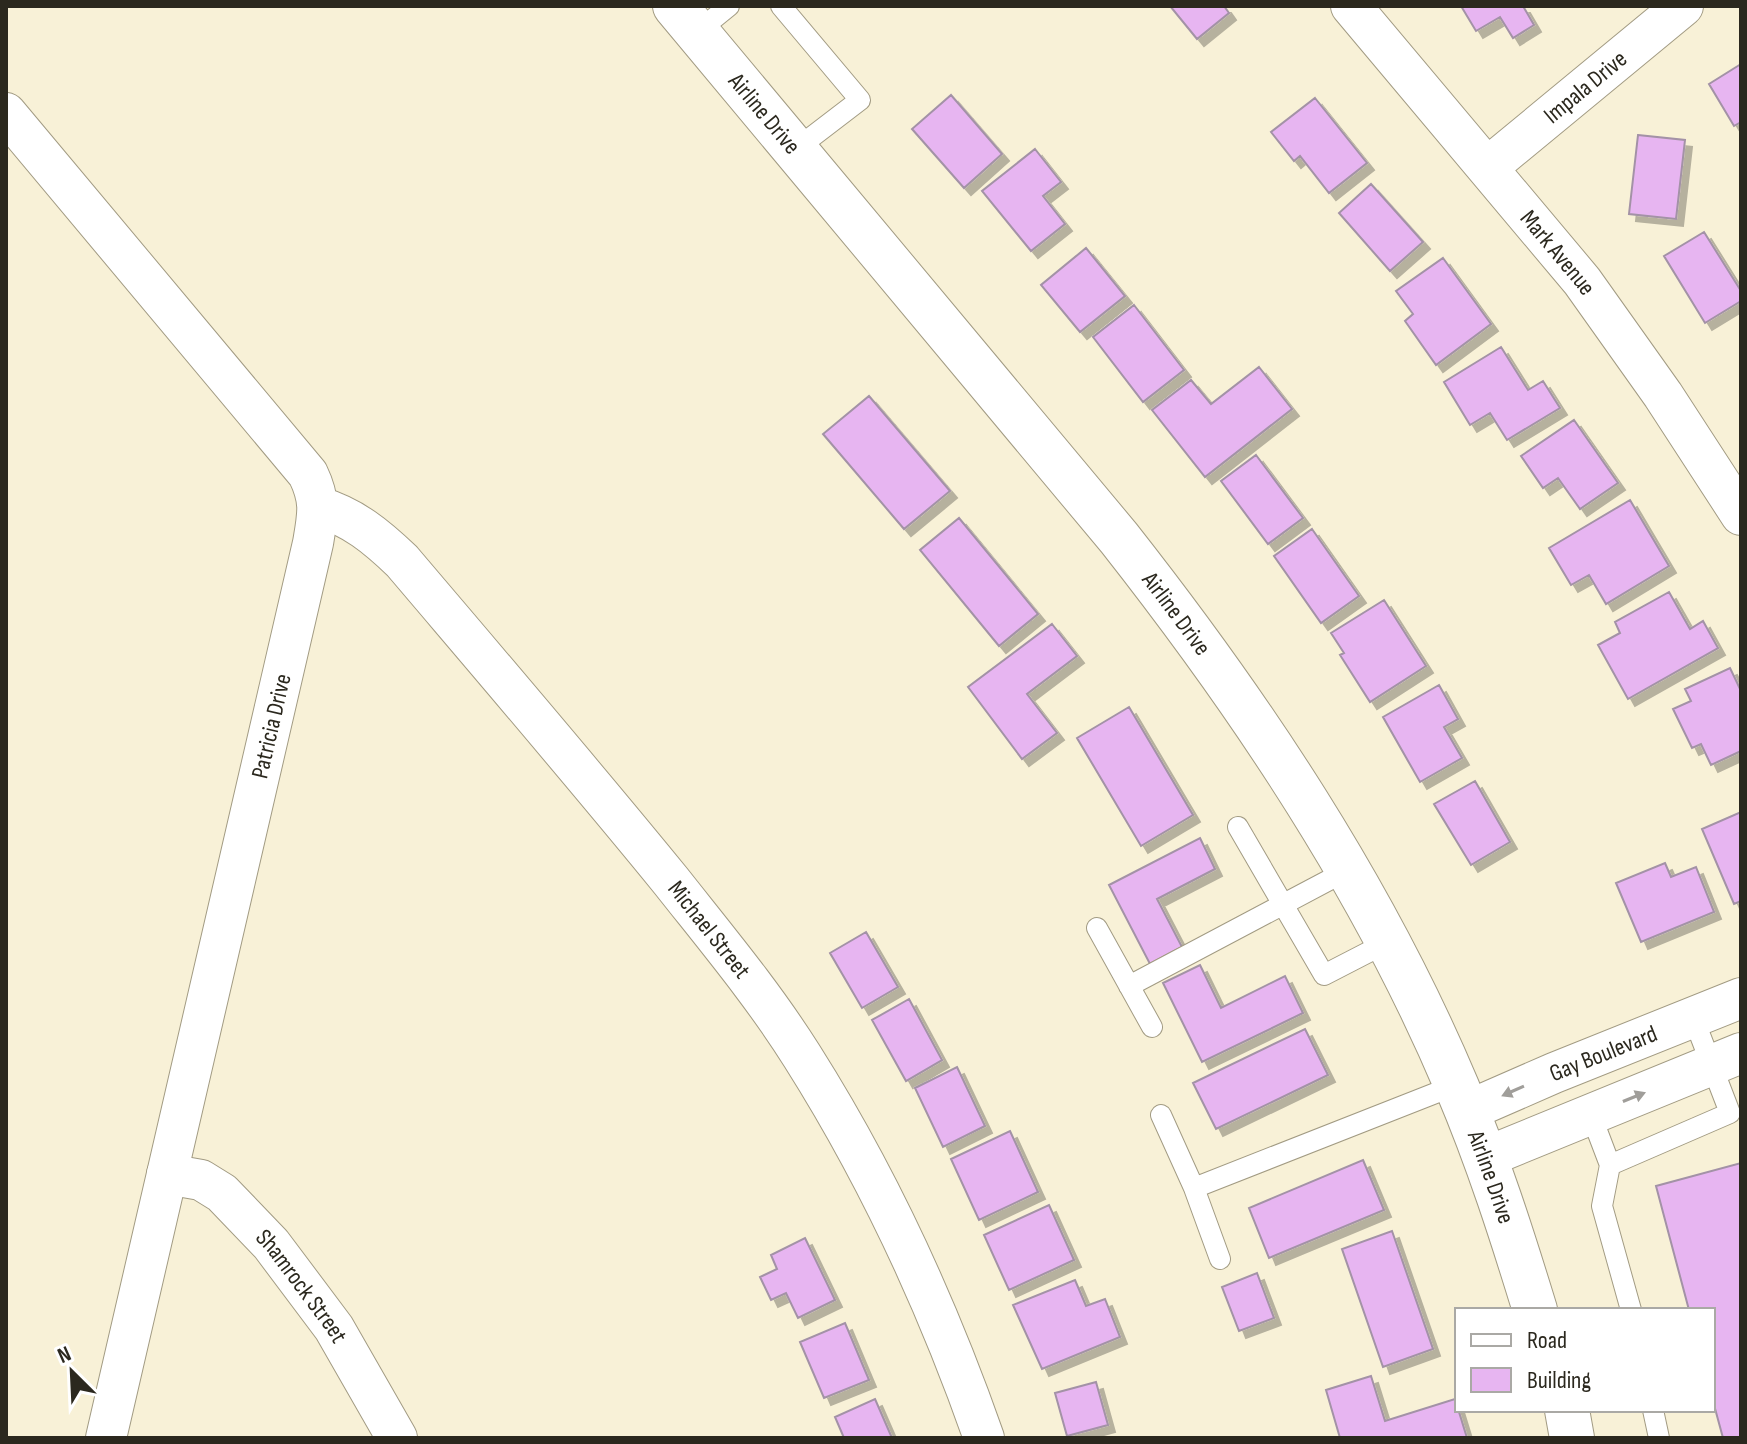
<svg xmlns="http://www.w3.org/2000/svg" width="1747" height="1444" viewBox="0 0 1747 1444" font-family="'Sofia Sans Condensed',sans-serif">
<defs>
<filter id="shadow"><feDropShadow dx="7" dy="7" stdDeviation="0" flood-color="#0004"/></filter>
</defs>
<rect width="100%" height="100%" fill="#f8f1d7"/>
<path fill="#e7b5f1" stroke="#a392a6" stroke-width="2" filter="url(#shadow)" d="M1170,6H1224L1229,13L1197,39Z
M1461,6H1523L1534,25L1513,38L1500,17L1476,31Z
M1741,64V122L1734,126L1709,84Z
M951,95L1002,154L964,188L912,129Z
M1315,98L1367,163L1329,193L1300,156L1294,161L1271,132Z
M1638,135L1685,140L1676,219L1629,214Z
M1035,149L1061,182L1043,196L1065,224L1031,251L982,191Z
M1371,184L1423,242L1390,271L1339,213Z
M1704,232L1741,291V301L1705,323L1664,256Z
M1086,248L1125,296L1080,332L1041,285Z
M1443,258L1491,324L1436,365L1405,321L1413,314L1396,291Z
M1134,305L1184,370L1143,402L1093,337Z
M1501,347L1528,390L1543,381L1560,408L1507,440L1490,413L1470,425L1444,382Z
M1259,367L1292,409L1205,477L1152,410L1191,380L1211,404Z
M869,396L950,491L904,529L823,434Z
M1574,420L1618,483L1580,509L1558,478L1543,488L1521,456Z
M1256,455L1303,518L1268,544L1221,481Z
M1630,500L1669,566L1606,604L1589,575L1571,585L1549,548Z
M959,518L1038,614L999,646L920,550Z
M1312,529L1359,596L1321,623L1274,556Z
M1669,592L1690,629L1703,621L1718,648L1628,699L1598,645L1620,633L1615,622Z
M1384,600L1426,666L1370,702L1340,655L1344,653L1331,633Z
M1052,624L1077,656L1027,694L1057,733L1022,759L968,687Z
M1730,668L1741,691V751L1711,765L1701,744L1692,748L1673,709L1691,701L1685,689Z
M1439,685L1458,719L1444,727L1462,758L1420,782L1383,717Z
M1129,707L1193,815L1141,846L1077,738Z
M1475,781L1510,842L1471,865L1434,804Z
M1741,812V901L1734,904L1702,829Z
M1200,838L1215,869L1157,899L1182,947L1150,964L1109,885Z
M1665,863L1671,877L1696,867L1714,912L1641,942L1616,883Z
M866,932L898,987L862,1008L830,953Z
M1200,965L1221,1008L1285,976L1303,1013L1202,1062L1163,983Z
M909,999L942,1060L906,1081L872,1020Z
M1305,1029L1328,1075L1216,1129L1193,1083Z
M957,1067L985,1126L943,1147L915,1088Z
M1010,1131L1038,1192L979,1220L951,1159Z
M1363,1160L1384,1210L1269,1258L1249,1208Z
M1741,1163V1438H1723L1713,1401V1310H1689L1656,1186Z
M1049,1205L1074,1260L1009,1290L984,1235Z
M1392,1231L1433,1349L1383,1367L1342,1249Z
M805,1238L835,1300L798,1318L786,1293L771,1300L760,1277L777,1269L771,1255Z
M1257,1273L1274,1318L1239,1331L1222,1287Z
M1075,1280L1086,1306L1105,1299L1120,1337L1042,1369L1013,1305Z
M845,1323L869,1380L824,1398L800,1342Z
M1371,1376L1385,1421L1455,1399L1467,1438H1340L1326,1390Z
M1096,1382L1108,1425L1067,1436L1055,1393Z
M875,1399L892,1438H844L835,1417Z"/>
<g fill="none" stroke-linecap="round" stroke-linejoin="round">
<defs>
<path id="lane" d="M781,6L860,100L796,149
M697,32L729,6
M1238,827L1324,975L1388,942
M1097,928L1152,1027
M1129,986L1348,870
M1161,1115L1194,1188L1220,1259
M1591,1115L1610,1165L1602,1206L1631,1310
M1610,1165L1730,1113L1693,1017
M1194,1188L1456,1085
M1653,1410L1659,1438"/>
<g id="street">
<path id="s1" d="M1351,6L1582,281L1663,395L1741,515"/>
<path d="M6,113L308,474C321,501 318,514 313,543L106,1438"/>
<path id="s2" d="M1488,167L1683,6"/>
<path id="s3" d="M319,507C353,517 377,537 402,561C492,667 583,773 671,881C716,938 763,994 802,1056C878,1176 937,1304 984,1438"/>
<path id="s4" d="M1467,1111L1554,1073L1741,998"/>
<path d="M1484,1158L1741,1053"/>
<path id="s5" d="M167,1174L201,1180L222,1193L271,1244L334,1328L397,1438"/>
</g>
<g id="secondary">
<path id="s6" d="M675,6L1119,538C1252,707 1373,888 1457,1087C1488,1160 1512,1235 1535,1310"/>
<path d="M1567,1410L1572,1438"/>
</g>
</defs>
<use href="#lane" stroke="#a29b83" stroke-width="22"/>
<use href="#street" stroke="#a29b83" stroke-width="42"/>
<use href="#secondary" stroke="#a29b83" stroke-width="46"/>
<use href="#lane" stroke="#fff" stroke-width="20"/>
<use href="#street" stroke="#fff" stroke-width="40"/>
<use href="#secondary" stroke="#fff" stroke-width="44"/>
</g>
<defs><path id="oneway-solid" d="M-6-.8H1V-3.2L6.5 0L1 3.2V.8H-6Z" transform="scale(2)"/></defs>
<g fill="#a09e9a">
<use href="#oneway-solid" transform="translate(1513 1091) rotate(156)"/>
<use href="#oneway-solid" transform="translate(1634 1097) rotate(-22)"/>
</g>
<g text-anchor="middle" stroke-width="6" stroke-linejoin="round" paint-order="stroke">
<g font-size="24" fill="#2b281e" stroke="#fff">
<text dy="8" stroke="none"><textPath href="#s2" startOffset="126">Impala Drive</textPath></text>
<text dy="8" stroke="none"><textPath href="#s6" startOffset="140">Airline Drive</textPath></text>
<text dy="8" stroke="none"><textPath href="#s1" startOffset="322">Mark Avenue</textPath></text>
<text dy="8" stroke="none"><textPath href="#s6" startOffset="788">Airline Drive</textPath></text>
<text transform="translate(271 726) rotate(-77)" y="8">Patricia Drive</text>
<text dy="8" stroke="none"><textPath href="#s3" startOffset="580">Michael Street</textPath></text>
<text dy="8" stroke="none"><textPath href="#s4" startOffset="148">Gay Boulevard</textPath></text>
<text dy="8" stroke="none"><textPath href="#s6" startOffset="1436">Airline Drive</textPath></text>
<text dy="8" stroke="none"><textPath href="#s5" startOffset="182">Shamrock Street</textPath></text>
</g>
</g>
<rect width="1747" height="1444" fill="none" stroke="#2b281e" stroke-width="16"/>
<rect x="1455" y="1308" width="260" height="104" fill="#ffffff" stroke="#aaa9a5" stroke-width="2"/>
<rect x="1471" y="1334" width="40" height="12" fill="#ffffff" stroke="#aaa9a5" stroke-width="2"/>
<text x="1527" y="1348" font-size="24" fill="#2b281e">Road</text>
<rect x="1471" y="1368" width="40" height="24" fill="#e7b5f1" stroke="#aaa9a5" stroke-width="2"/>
<text x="1527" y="1388" font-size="24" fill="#2b281e">Building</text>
<g transform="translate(72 1372) rotate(336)" stroke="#ffffff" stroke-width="6" paint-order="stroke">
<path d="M0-6L14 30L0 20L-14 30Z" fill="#2b281e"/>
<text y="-12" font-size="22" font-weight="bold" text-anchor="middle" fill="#2b281e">N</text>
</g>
</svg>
